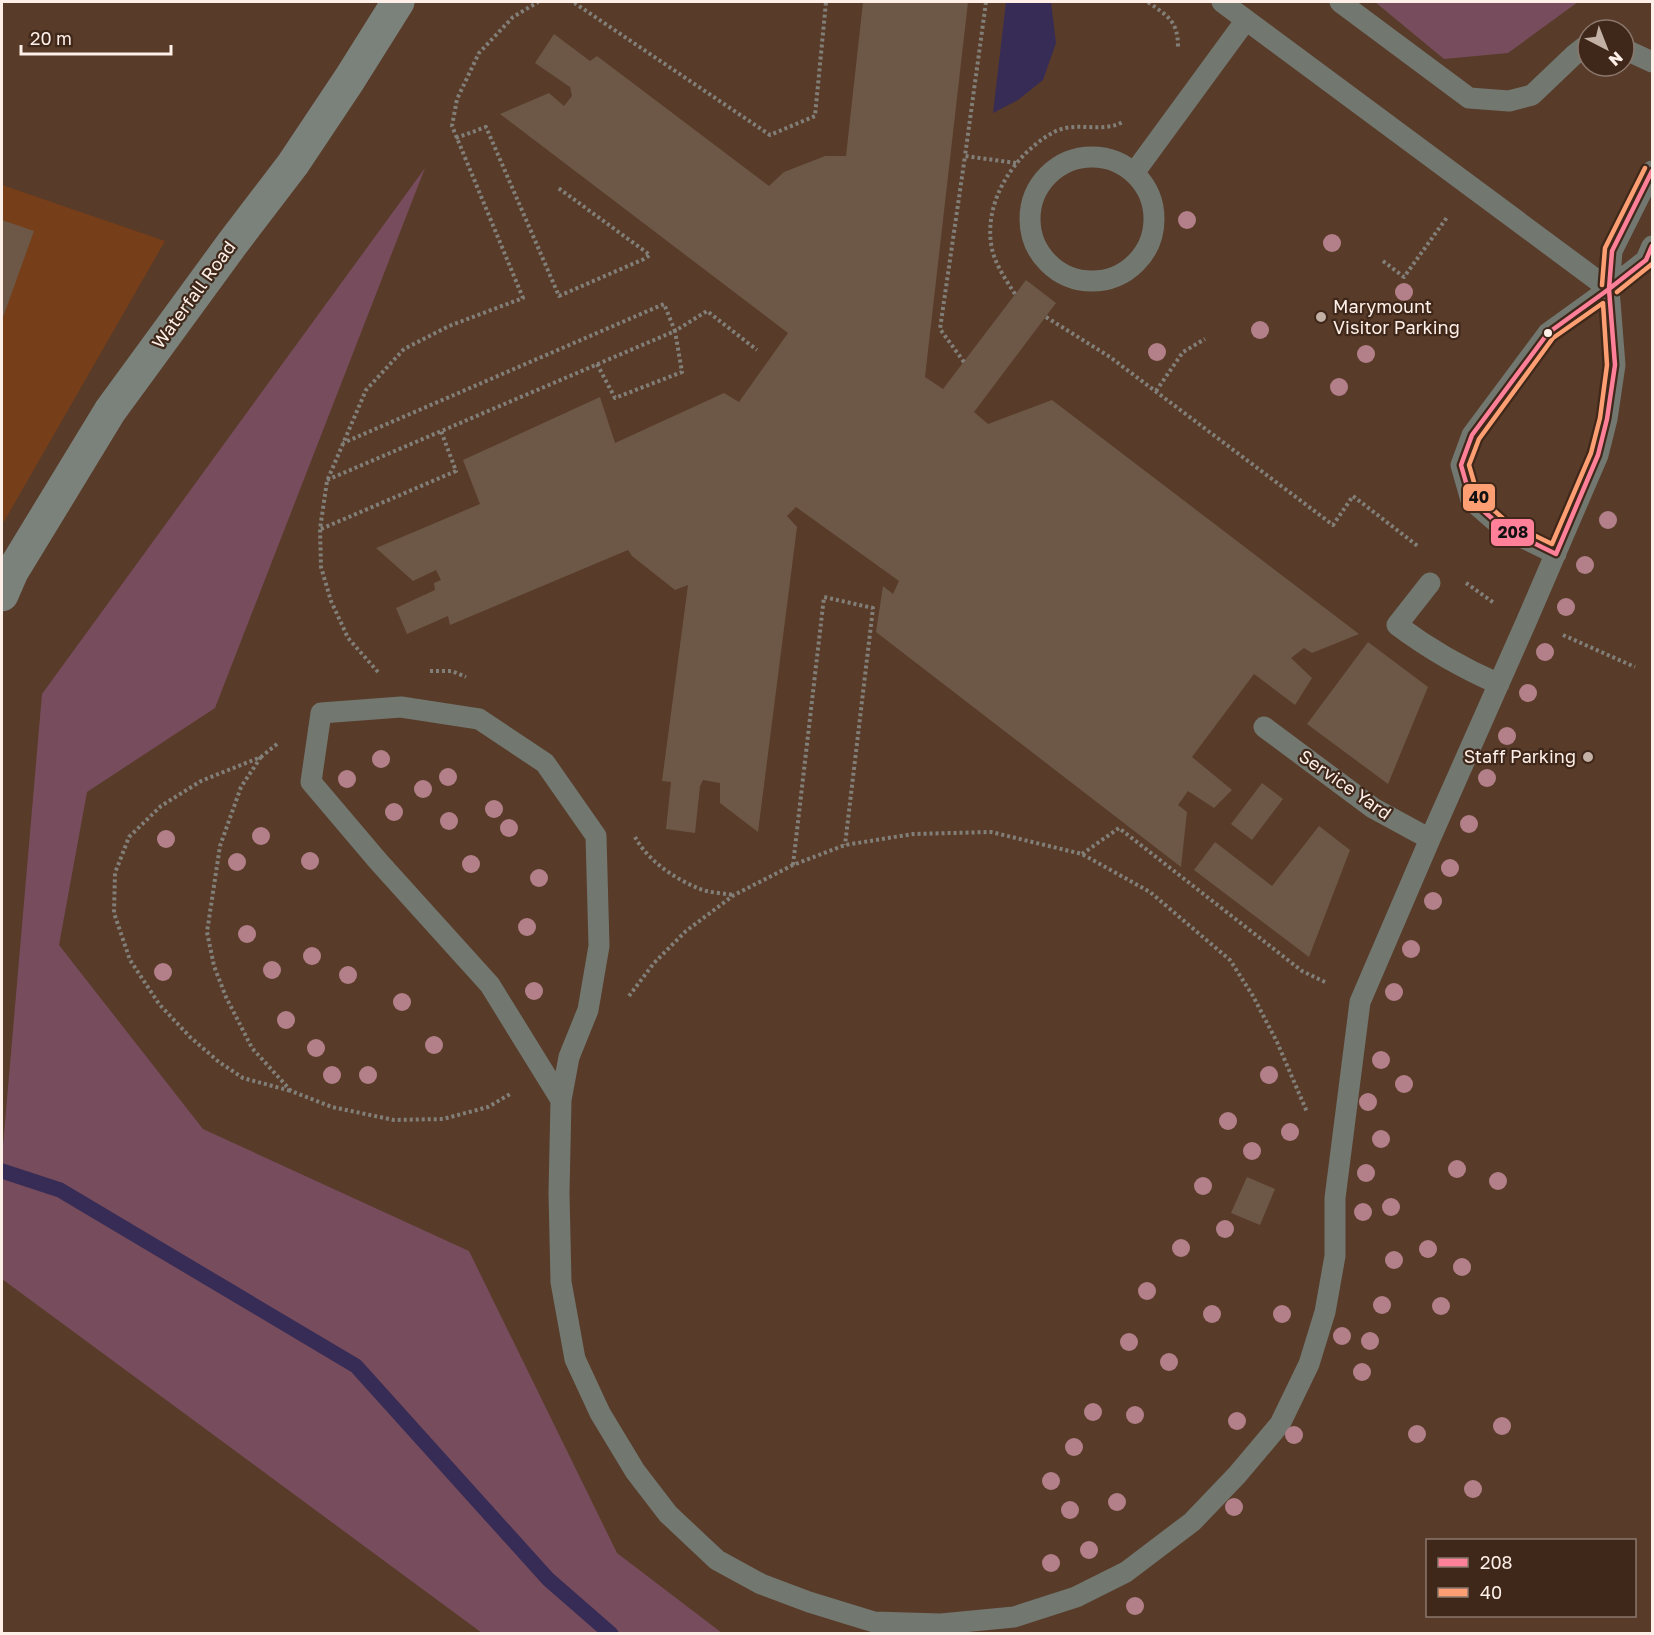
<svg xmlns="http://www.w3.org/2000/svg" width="1654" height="1635" viewBox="0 0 1654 1635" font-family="'Golos Text',sans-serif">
<rect width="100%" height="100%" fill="#583b29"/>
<path fill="#773e1a" d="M2,185L165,241L2,525Z"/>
<path fill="#774c5c" d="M1375,2H1578L1508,53L1444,59Z
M425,168L215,708L87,792L59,945L203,1129L469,1251L617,1553L722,1633H482L2,1279V1157L42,694Z"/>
<path fill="#372c56" d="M1006,2H1051L1056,43L1043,80L1018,100L993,113Z"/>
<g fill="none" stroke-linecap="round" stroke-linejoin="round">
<path stroke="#372c56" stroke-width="15" d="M2,1171L60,1190L356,1366L548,1579L611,1634"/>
</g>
<path fill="#6d5847" d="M863,2H968L925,377L943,389L1026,280L1056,303L974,412L988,424L1052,400L1359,634L1312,653L1304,648L1291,658L1312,678L1295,705L1254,674L1192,757L1232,790L1214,808L1188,791L1178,805L1187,812L1181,867L876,632L883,586L893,594L899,581L796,507L787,516L797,527L758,832L720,803V783L703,780L700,786L695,833L666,829L671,782L662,781L688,585L675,590L632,556L628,550L450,625L448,616L407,634L396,608L435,590L434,583L441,580L436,570L413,581L376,548L480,504L463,460L600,397L615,443L724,393L739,402L788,333L500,114L549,93L564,106L572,96L570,87L535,63L554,34L590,61L597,56L769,186L784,172L825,156H846Z
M2,220L34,231L2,320Z
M1368,642L1428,687L1388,784L1307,724Z
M1262,783L1283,799L1252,840L1231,824Z
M1319,826L1350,850L1309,957L1194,870L1215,842L1272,886Z
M1247,1177L1275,1189L1260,1225L1231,1213Z"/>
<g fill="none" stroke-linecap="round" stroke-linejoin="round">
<path stroke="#827f78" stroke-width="4" stroke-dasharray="3 3" stroke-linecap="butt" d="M575,2L576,4L770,135L815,116L826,2
M986,2L965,156L1016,163
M1148,2C1169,17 1178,21 1178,48
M456,138L486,127L559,296L644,259L650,255L557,187
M1383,261L1404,277L1448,216
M1015,294C1006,280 996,266 992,249C982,202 1015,152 1056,131C1078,121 1104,134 1124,121
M1046,317L1110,357L1333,525L1353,496L1419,547
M964,362L940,329L965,156
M597,364L615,398L682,372L675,331L707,311L757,350
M1156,391L1183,352L1205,339
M327,480L675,331L664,304L343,443
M321,529L456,471L441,431
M1466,583L1494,603
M1563,635L1635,667
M430,671H452L466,677
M378,672L348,638L331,601L321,567L320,529L327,481L366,390L404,349L449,326L523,298L452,126L457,99L479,53L513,17L538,2
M277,744L261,757L201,781L161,806L129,837L115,873L114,913L130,960L159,1004L190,1037L219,1062L243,1078L291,1091
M261,757L241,787L220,846L207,932L214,966L226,997L252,1048L291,1091L332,1107L394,1120L443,1119L488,1107L512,1093
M635,837C648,861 675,879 700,889C710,893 723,893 733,895
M1082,854L1119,828L1302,971L1327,983
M793,865L824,597L873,608L845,845
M629,996L654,963L686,931L734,895L793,865L845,845L913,834L991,832L1082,854L1150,892L1230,960L1253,996L1277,1042L1307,1112"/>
<path stroke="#727770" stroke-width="21" d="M1222,2L1609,289
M1340,2L1469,98L1509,101L1532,95L1574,55L1588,44
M1624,49L1652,62
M1030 219a62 62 0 1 1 124 0a62 62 0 1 1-124 0Z
M1134,173L1246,20
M1556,554L1503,528L1471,500L1461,465L1472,435L1548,333L1609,289L1646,260L1652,246
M1430,583L1397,625C1429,649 1462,668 1499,684
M1264,727L1373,808L1430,839
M561,1100L569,1057L588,1010L599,946L596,836L545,763L479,719L401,707L321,713L311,782L378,861L490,985L561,1100L559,1193L561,1282L575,1359L600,1413L635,1471L668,1514L717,1560L761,1584L809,1602L874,1622L941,1624L1014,1617L1076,1597L1126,1572L1192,1522L1237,1475L1280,1424L1309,1364L1325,1312L1335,1256V1198L1360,1002L1430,839L1527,620L1598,455L1607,419L1615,365L1609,289L1612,251L1652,171"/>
<path stroke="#7b827b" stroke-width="33" d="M2,595L12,572L110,411L232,244L293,164L349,80L398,2"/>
<defs>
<path id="bus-1" d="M1609,289L1615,365L1607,419L1598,455L1556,554L1503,528L1471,500L1461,465L1472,435L1548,333Z
M1609,289L1612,251L1652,171
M1609,289L1646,260L1652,246"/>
<path id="bus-2" d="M1602,285L1605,248L1645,168
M1617,292L1652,264
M1603,303L1607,365L1600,418L1591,453L1552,544L1507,522L1478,496L1469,465L1479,439L1553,338Z"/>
</defs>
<use href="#bus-1" stroke="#3f2719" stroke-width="9"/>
<use href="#bus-2" stroke="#3f2719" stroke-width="9"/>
<use href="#bus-1" stroke="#ff8098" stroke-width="4.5"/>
<use href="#bus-2" stroke="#fd9f72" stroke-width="4.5"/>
</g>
<g fill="#b38089">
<circle cx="1187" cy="220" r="9"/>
<circle cx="1332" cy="243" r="9"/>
<circle cx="1404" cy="292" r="9"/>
<circle cx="1260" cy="330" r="9"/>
<circle cx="1157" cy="352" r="9"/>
<circle cx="1366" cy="354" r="9"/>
<circle cx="1339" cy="387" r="9"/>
<circle cx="1608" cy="520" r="9"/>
<circle cx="1585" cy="565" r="9"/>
<circle cx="1566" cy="607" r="9"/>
<circle cx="1545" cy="652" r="9"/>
<circle cx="1528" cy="693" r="9"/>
<circle cx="1507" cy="736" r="9"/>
<circle cx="381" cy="759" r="9"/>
<circle cx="448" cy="777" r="9"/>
<circle cx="1487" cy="778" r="9"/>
<circle cx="347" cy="779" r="9"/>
<circle cx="423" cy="789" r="9"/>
<circle cx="494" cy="809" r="9"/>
<circle cx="394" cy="812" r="9"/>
<circle cx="449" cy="821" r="9"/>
<circle cx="1469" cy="824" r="9"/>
<circle cx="509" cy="828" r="9"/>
<circle cx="261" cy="836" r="9"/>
<circle cx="166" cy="839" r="9"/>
<circle cx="310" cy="861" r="9"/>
<circle cx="237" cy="862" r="9"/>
<circle cx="471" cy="864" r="9"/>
<circle cx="1450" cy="868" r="9"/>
<circle cx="539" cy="878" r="9"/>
<circle cx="1433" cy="901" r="9"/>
<circle cx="527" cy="927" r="9"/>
<circle cx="247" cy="934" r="9"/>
<circle cx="1411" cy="949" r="9"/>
<circle cx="312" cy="956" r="9"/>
<circle cx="272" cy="970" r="9"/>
<circle cx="163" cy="972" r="9"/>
<circle cx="348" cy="975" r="9"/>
<circle cx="534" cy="991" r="9"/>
<circle cx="1394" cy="992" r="9"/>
<circle cx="402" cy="1002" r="9"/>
<circle cx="286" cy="1020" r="9"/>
<circle cx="434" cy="1045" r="9"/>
<circle cx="316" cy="1048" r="9"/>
<circle cx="1381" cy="1060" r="9"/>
<circle cx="332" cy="1075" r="9"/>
<circle cx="368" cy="1075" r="9"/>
<circle cx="1269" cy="1075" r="9"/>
<circle cx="1404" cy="1084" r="9"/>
<circle cx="1368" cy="1102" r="9"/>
<circle cx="1228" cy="1121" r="9"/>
<circle cx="1290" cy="1132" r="9"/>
<circle cx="1381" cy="1139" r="9"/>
<circle cx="1252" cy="1151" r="9"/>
<circle cx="1457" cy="1169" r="9"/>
<circle cx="1366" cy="1173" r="9"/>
<circle cx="1498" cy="1181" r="9"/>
<circle cx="1203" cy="1186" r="9"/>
<circle cx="1391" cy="1207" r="9"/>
<circle cx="1363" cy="1212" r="9"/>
<circle cx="1225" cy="1229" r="9"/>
<circle cx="1181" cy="1248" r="9"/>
<circle cx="1428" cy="1249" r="9"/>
<circle cx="1394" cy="1260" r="9"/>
<circle cx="1462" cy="1267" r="9"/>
<circle cx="1147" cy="1291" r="9"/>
<circle cx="1382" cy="1305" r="9"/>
<circle cx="1441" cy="1306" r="9"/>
<circle cx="1212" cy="1314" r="9"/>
<circle cx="1282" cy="1314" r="9"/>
<circle cx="1342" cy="1336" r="9"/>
<circle cx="1370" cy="1341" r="9"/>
<circle cx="1129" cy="1342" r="9"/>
<circle cx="1169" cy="1362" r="9"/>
<circle cx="1362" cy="1372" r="9"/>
<circle cx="1093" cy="1412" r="9"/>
<circle cx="1135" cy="1415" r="9"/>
<circle cx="1237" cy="1421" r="9"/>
<circle cx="1502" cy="1426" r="9"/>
<circle cx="1417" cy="1434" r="9"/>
<circle cx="1294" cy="1435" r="9"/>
<circle cx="1074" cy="1447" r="9"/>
<circle cx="1051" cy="1481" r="9"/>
<circle cx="1473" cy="1489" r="9"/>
<circle cx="1117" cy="1502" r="9"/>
<circle cx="1234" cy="1507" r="9"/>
<circle cx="1070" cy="1510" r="9"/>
<circle cx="1089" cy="1550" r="9"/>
<circle cx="1051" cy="1563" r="9"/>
<circle cx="1135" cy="1606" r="9"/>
</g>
<g fill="#c4b1a6" stroke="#3f2719" stroke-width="2">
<circle cx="1321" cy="317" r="6"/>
<circle cx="1588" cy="757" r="6"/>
</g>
<circle fill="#fef0e9" stroke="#3f2719" stroke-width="2" cx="1548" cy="333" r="5"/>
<g text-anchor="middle" stroke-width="4.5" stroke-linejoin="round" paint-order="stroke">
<g font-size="18" fill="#fef0e9" stroke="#3f2719">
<text transform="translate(194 295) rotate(-54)" y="6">Waterfall Road</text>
<text transform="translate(1345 785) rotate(35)" y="6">Service Yard</text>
</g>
<g font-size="18" fill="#fef0e9" stroke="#3f2719" text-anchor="start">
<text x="1333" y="313">Marymount<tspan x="1333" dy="21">Visitor Parking</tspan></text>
<text x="1576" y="763" text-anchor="end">Staff Parking</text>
</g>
</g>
<g stroke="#3f2719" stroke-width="2">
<rect x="1462" y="483" width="34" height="29" rx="6" fill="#fd9f72"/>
<rect x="1490" y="518" width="45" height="29" rx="6" fill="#ff8098"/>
</g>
<g font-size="16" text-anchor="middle" font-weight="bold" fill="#111">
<text x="1479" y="503">40</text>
<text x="1513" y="538">208</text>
</g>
<rect width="1654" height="1635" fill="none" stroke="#fef0e9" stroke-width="6"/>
<rect x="1426" y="1539" width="210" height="78" fill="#3f2719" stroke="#8b776c" stroke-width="1.5"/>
<rect x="1438" y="1558" width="30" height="9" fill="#ff8098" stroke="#8b776c" stroke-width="1.5"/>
<text x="1480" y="1569" font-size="18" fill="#fef0e9">208</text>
<rect x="1438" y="1588" width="30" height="9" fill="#fd9f72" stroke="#8b776c" stroke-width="1.5"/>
<text x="1480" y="1599" font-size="18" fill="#fef0e9">40</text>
<g transform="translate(1606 48) rotate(138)"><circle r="28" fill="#3f2719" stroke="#8b776c" stroke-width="1.5"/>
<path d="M0-4.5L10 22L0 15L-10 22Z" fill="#c4b1a6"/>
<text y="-9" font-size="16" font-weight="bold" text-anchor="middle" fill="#fef0e9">N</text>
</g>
<path d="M21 45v9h150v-9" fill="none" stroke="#fef0e9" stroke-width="3"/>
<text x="30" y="45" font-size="18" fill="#fef0e9" stroke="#3f2719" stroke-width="4.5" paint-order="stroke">20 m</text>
</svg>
